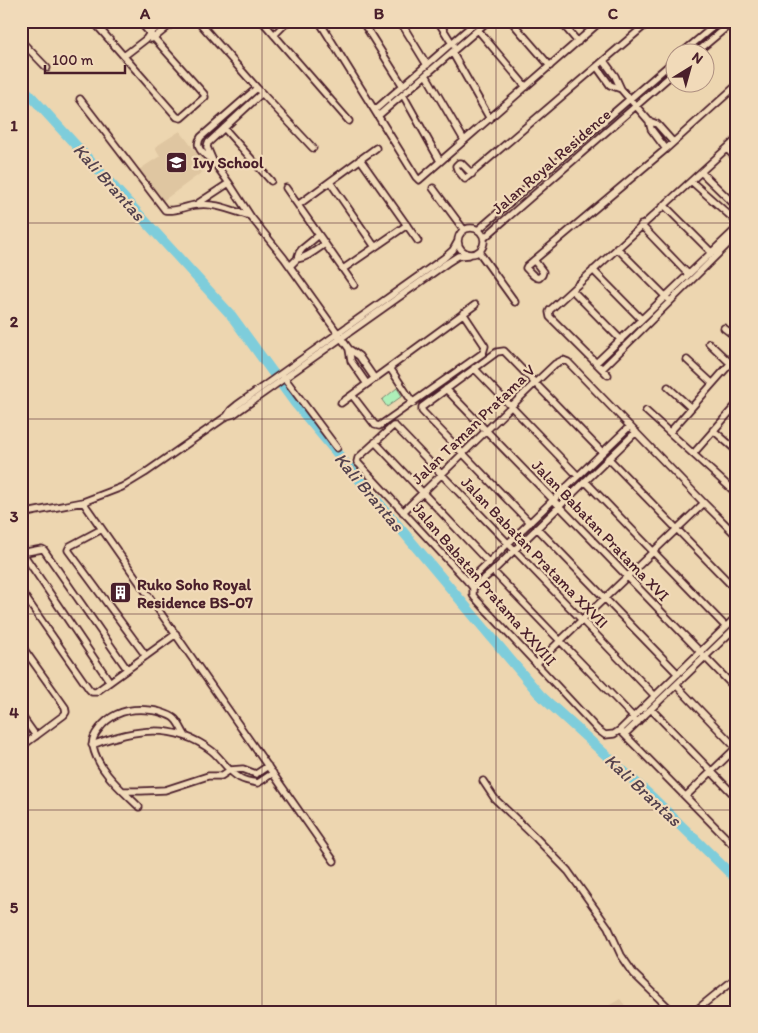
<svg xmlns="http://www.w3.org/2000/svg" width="758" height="1033" viewBox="0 0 758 1033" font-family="Itim,sans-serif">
<rect width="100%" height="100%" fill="#edd6b0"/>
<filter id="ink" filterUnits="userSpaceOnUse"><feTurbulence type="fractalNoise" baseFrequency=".02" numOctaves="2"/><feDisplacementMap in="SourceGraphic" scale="10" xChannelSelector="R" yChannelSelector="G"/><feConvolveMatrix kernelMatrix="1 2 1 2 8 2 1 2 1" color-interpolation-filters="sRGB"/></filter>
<g filter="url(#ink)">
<path fill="#dfc6a1" d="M180,131L208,168L160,203L137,171L160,156L155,147Z
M620,999L630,1012H598Z"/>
<path fill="#adefb8" stroke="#7c8772" d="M397,388L402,396L387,407L382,400Z"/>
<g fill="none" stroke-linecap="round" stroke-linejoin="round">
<path stroke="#7ecddb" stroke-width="10" d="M21,86L30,95L231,315L295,403L540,695L653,798L737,880"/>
<defs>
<path id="minor" d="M93,21L177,117L181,118L205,97L204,94L139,21
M198,21L257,88L313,148
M262,21L349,121
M319,21L416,177L419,180L601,21
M362,21L403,86
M400,21L427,65
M438,21L453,45
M511,21L550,66
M560,21L578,42
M478,30L526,87
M274,35L288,21
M151,39L154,38L175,21
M21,41L47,68
M452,52L490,119
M683,52L720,21
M697,52L734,21
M124,56L146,39L150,33L165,21
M604,61L615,76L621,89L649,121L657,124L673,142
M597,67L610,85L621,89
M426,75L464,140
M257,88L201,137C193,148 205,155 213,161L207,147L208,143L262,93
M403,95L440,161
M80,99L165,210C175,212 186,206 196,205C214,202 233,211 250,216
M375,110L477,21
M378,116L488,21
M649,121L651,129L666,149
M224,128L271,181
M727,149L737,159
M360,159L418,241
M213,161L229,183L251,217L284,258L349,349L359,356L375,379
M701,172L737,207
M472,174L461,163H459L456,166L457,169L465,179L650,21
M691,181L737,222
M330,182L375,247
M286,188L354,285
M433,188L464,230
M197,204L229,183
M298,205L376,148
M664,205L711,252
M641,225L688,274
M458 241a13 13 0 1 1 26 0a13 13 0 1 1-26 0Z
M478,230L676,59
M484,238L676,71
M617,248L667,298
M479,252L515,302
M297,259C307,258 316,250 325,244
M534,260L543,272L542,275L539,278C534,278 530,272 526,268L527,266L666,149L737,85
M290,266L297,259L299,253L302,249L319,235
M343,269L407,225
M593,270L641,319
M572,290L621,340
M724,328L737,338
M709,343L730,363
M349,349L351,361L367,384
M687,360L712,383
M596,363L737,228
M390,368L413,403
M474,368L578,476
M602,369L737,235
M608,375L550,317L549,312L550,310L737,139
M283,376L337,448
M668,387L691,408
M446,389L737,690
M352,395L375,425L379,426L483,353L485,346L463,313
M341,403L475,305
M646,411L737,494
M227,416L231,410L237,405L444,258L453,250L458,241
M713,430L737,451
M670,432L737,356
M375,442L489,563
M693,454L737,404
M608,458L737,591
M585,481L726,627
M83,502L334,861
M403,512L535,383L555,364L563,360L568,362L704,503L737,536
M21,514L83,502L122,487L145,473L227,416L234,414L447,263L458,256L469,255
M530,523L422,411V407L497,352L504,351L602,452
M537,528L678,674
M102,529L70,546L68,550L146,656
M22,552L110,682
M21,553L42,549L44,550L127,669
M493,571L638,722
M468,582L630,426
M473,588L493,571L636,432
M21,591L89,689L92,692H96L176,634
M21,645L65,707L66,712L64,715L21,747
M536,664L704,503
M676,685L737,749
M655,696L395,426H393L358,458L357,462L359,464L471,585L473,588V595L475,598L597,729L605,735L614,734L620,730L737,616
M651,709L737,798
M21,715L36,736
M620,730L737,849
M625,734L737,626
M92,745C134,729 174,722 212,751C222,759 228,772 240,778C245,781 252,782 258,783L273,773
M483,781L495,799L536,838L568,871L608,927L621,955L634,974L673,1012
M123,791H141L165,790L208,776H221L230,770L243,769L256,774L268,766
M686,796L737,747
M139,807C122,790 98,771 93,746C91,740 95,734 99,729C113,710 135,707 157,711C163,713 171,715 175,719C179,723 182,730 185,735
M694,1012L737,977"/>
</defs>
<use href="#minor" stroke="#4a1f2b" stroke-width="9"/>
<use href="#minor" stroke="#f1dab9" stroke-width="5.5"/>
</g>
</g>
<path fill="none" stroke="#4a1f2b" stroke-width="1" stroke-opacity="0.55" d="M262,21V1012M496,21V1012M21,223H737M21,419H737M21,614H737M21,810H737"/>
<defs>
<symbol id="school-square" viewBox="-11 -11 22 22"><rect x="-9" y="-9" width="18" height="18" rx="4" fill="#4a1f2b" stroke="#f1dab9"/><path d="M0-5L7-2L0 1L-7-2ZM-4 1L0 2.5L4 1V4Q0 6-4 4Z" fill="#fff"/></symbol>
<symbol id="building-square" viewBox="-11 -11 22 22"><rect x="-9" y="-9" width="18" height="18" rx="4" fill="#4a1f2b" stroke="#f1dab9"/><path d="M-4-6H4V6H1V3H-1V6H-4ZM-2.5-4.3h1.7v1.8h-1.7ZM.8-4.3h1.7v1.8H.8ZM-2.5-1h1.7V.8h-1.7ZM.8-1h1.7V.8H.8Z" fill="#fff"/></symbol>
</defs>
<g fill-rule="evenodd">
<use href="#school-square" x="164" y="150" width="25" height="25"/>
<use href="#building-square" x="108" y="580" width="25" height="25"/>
</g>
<g text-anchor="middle" stroke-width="4.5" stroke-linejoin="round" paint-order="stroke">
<g font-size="16" fill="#4a1f2b" stroke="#f1dab9">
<text transform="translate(551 161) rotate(-41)" y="6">Jalan Royal Residence</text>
<text transform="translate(473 424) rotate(-44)" y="6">Jalan Taman Pratama V</text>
<text transform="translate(601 530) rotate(46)" y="6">Jalan Babatan Pratama XVI</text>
<text transform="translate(535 552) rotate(46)" y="6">Jalan Babatan Pratama XXVII</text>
<text transform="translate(485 584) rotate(49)" y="6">Jalan Babatan Pratama XXVIII</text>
</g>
<g font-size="16" font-weight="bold" fill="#4a1f2b" stroke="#f1dab9" text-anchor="start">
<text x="193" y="168">Ivy School</text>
<text x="137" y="590">Ruko Soho Royal<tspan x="137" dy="18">Residence BS-07</tspan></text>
</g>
<g font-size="18" font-style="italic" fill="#54424e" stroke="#f1dab9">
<text transform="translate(109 182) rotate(48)" y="6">Kali Brantas</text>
<text transform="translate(369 492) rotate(50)" y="6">Kali Brantas</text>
<text transform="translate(643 790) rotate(43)" y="6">Kali Brantas</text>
</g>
</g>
<rect width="758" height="1033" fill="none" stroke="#f1dab9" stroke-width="55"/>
<g transform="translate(690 68) rotate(37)"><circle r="24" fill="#f1dab9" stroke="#ae8f80"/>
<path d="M0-4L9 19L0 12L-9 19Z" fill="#4a1f2b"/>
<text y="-8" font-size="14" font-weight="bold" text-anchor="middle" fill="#4a1f2b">N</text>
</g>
<path d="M45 65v8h80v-8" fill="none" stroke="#4a1f2b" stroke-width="2.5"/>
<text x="52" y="65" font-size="15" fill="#4a1f2b" stroke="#f1dab9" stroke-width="4" paint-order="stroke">100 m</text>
<rect x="28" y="28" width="702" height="978" fill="none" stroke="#4a1f2b" stroke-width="2"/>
<g font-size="16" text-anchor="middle" font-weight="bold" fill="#4a1f2b">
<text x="145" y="19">A</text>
<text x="379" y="19">B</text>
<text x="613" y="19">C</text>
<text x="14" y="131">1</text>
<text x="14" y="327">2</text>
<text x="14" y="522">3</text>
<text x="14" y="718">4</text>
<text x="14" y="913">5</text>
</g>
</svg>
